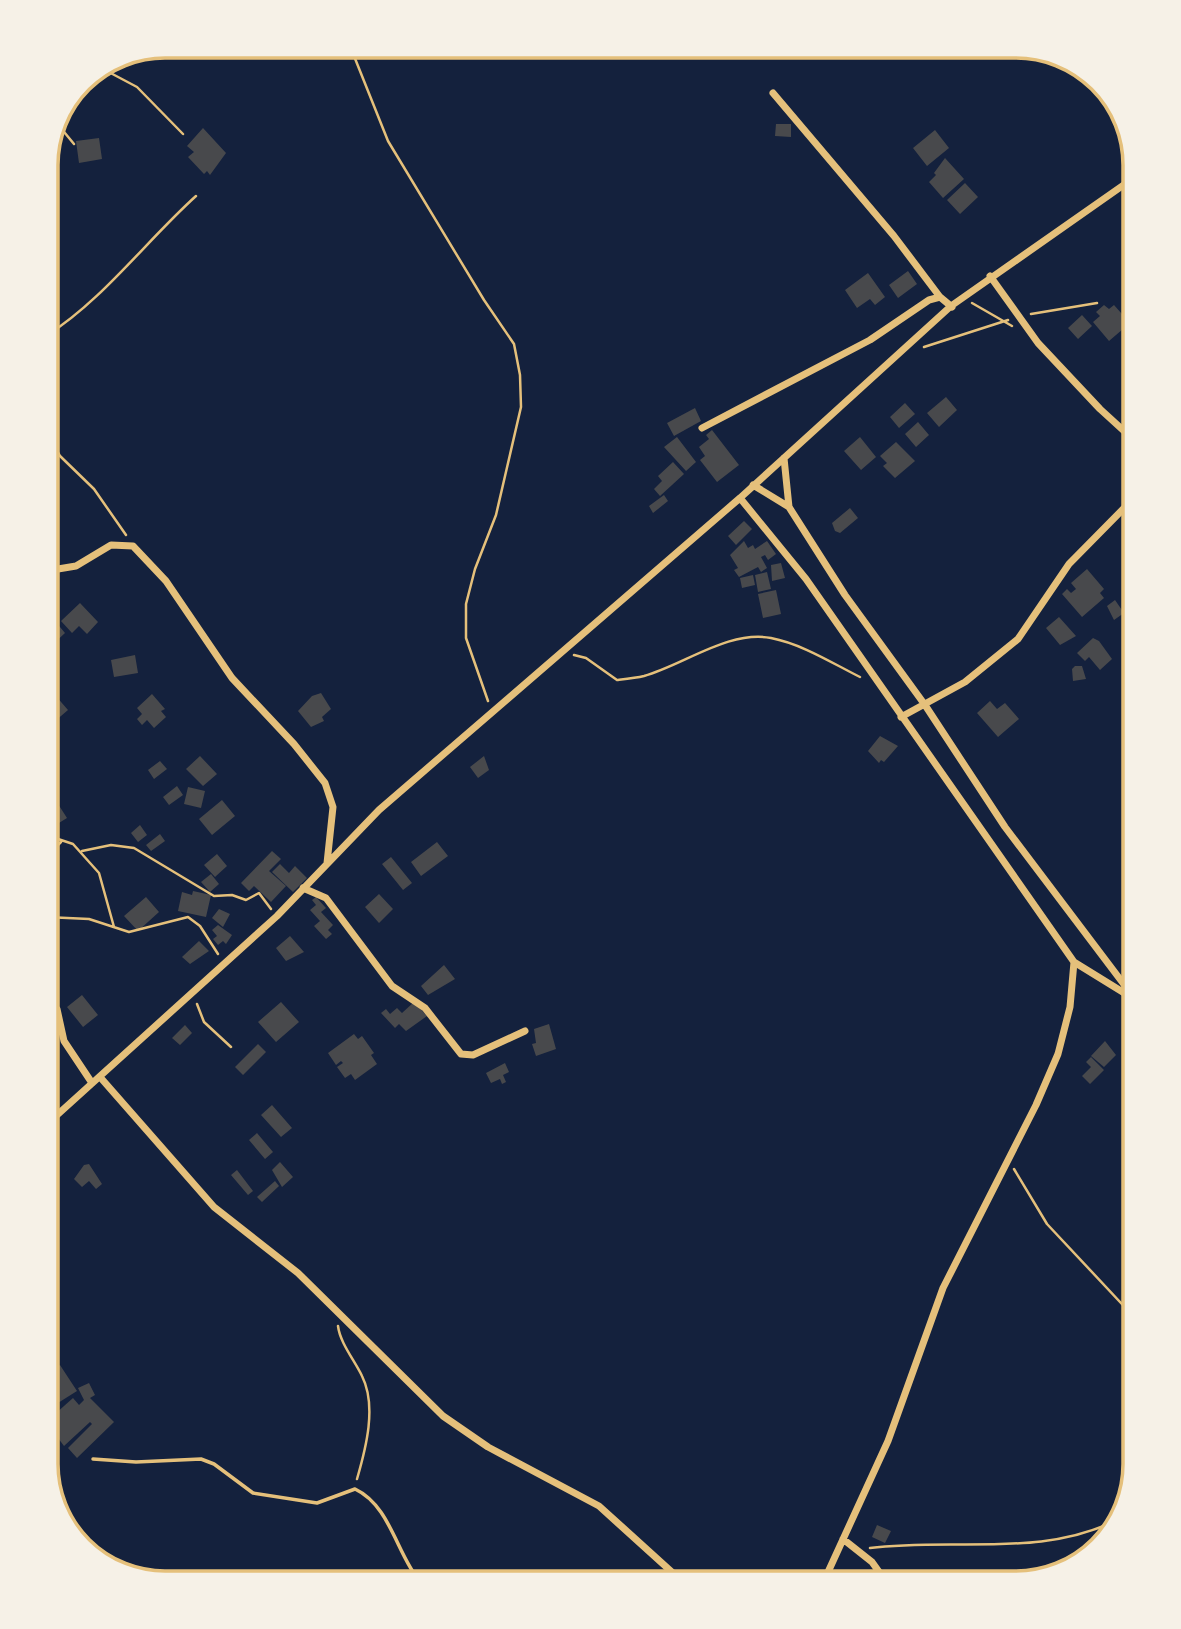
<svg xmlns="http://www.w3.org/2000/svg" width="1181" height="1629" viewBox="0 0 1181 1629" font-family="'Archivo Narrow',sans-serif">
<rect width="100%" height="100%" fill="#14213d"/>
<path fill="#48494c" d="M776,124H791V137L775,136Z
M203,128L226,153L210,175L207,171L204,174L188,157L194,152L187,146Z
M935,130L949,148L927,166L913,148Z
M99,138L102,159L79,163L76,141Z
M945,158L964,179L943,198L929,182L936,175L934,173Z
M965,183L978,197L960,214L947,200Z
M908,271L917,284L898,298L889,285Z
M868,273L885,297L875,305L870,299L857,308L845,290Z
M1104,305L1109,309L1114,305L1130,323L1109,341L1093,322L1100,316L1096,312Z
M1082,315L1092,326L1078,339L1068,328Z
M946,397L957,410L939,427L927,413Z
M905,403L915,414L899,428L890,417Z
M695,408L701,421L674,436L667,423Z
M918,422L929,435L916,447L905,434Z
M712,430L739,465L717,482L700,460L705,456L699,447L709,439L706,435Z
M677,437L696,462L686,471L664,447Z
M860,437L876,457L861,470L844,451Z
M896,442L915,461L895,478L883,466L887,463L880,456Z
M673,462L684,474L660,496L654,489L662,481L658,476Z
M664,495L668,501L653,513L649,506Z
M850,508L858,518L840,533L835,531L832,523Z
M744,521L752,529L736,545L728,536Z
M744,541L748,548L753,545L755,549L767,541L776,554L768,560L765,555L761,557L767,568L761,572L758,567L739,577L734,570L738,568L730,555Z
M781,563L785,578L772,581L771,565Z
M1087,569L1104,589L1100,593L1104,598L1082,617L1062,594L1067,589L1071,593L1076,589L1071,583Z
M767,572L771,589L758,592L755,575Z
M753,575L755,585L742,588L740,578Z
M776,590L781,614L763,618L758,594Z
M1115,600L1124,613L1114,620L1107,606Z
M80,603L98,622L87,634L79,626L72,633L61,621Z
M50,615L65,633L49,648L46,645V619Z
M1059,617L1076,636L1060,645L1046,628Z
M1093,638L1099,641L1112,659L1100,670L1089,657L1085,661L1077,653Z
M135,655L138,673L114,677L111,660Z
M1075,666H1082L1086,679L1073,681L1072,669Z
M321,693L331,709L322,717L324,721L311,727L298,711L312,696Z
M152,694L165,709L161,711L166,717L154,728L147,720L142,725L137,719L142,714L137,708Z
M55,695L68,710L54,722L46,712V703Z
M990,701L997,709L1005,703L1019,719L998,737L977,713Z
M880,736L898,746L884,762L881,760L879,763L868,751Z
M200,756L217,774L203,786L186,769Z
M484,756L489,770L478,778L470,767Z
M160,761L167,769L154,779L148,770Z
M177,786L183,795L169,805L163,797Z
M188,787L205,791L201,808L184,804Z
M51,793L67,818L46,831V796Z
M222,800L235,816L212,835L199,819Z
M140,825L147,835L138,842L131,833Z
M160,834L165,841L151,851L146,845Z
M437,842L448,856L421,876L411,862Z
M272,851L281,859L269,871L286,886L271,902L254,886L249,891L241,883Z
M217,854L227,866L215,877L204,865Z
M391,857L412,883L403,890L382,864Z
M280,864L289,873L295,866L307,878L293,892L272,872Z
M211,874L219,884L210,892L201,882Z
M193,891L211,895L206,917L178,911L182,892L192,895Z
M379,894L393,909L379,923L365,907Z
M146,897L159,912L138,931L124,916Z
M316,897L326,908L321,912L333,925L328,930L332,934L326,939L314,926L320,921L310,910L316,905L312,900Z
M219,909L230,914L223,927L212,918Z
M218,925L232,935L226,944L223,941L218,945L213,939L217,936L212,930Z
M290,936L304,952L286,961L276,948Z
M199,941L209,951L190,964L182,957Z
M444,965L455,979L428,995L421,986Z
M82,995L98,1015L83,1027L67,1007Z
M281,1002L299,1022L276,1042L258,1022Z
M414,1002L427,1016L406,1031L399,1024L395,1028L381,1013L386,1009L390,1014L397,1008L402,1013Z
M549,1024L556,1049L536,1056L532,1044L536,1043L534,1029Z
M185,1025L192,1033L180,1045L172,1038Z
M354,1034L358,1039L362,1036L374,1053L371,1055L377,1064L355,1080L351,1074L345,1078L337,1067L343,1063L341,1061L336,1065L328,1053Z
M1105,1041L1116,1055L1104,1067L1091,1056Z
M258,1044L266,1052L243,1075L235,1067Z
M1091,1057L1104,1070L1090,1084L1082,1076L1091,1067L1086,1062Z
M505,1063L509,1072L503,1075L506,1082L502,1084L500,1079L491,1083L486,1073Z
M272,1105L292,1128L281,1137L261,1115Z
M257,1133L273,1152L265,1159L249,1140Z
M280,1162L293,1177L282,1187L272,1170Z
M89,1164L102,1184L96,1189L89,1181L82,1187L74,1179L84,1165Z
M237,1170L253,1191L248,1195L231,1175Z
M275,1181L279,1186L262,1202L257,1197Z
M60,1365L77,1391L50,1408L46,1401V1374Z
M89,1383L95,1395L90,1398L114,1422L77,1458L68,1448L92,1424L90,1422L64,1446L46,1422L73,1398L79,1405L84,1400L78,1388Z
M877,1525L891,1531L885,1543L872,1537Z"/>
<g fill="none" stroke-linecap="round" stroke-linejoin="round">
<path stroke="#e5c07b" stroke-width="2.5" d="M350,46L388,141L484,300L514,344L520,375L521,407L496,515L475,569L466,604V638L488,701
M103,69L137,87L183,134
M61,107L64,112L60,127L74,144
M972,303L1012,326
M1031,314L1097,303
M46,336C103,300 146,241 196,196
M924,347L1008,320
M46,430L60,456L94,489L126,535
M574,655L586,658L617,680C626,679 636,678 644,676C684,665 728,630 771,638C802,644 832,663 860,677
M46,835L73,844L99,873L114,927
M82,851L111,845L134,848L214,896L232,895L246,900L259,893L271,909
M46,857L61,842
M46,917L89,919L129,932L188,917L200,926L218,954
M197,1004L204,1022L231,1047
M1014,1169L1047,1224L1135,1318
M338,1326C340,1343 355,1361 362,1376C377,1406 366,1448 357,1479
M870,1548C954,1537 1043,1559 1121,1518"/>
<path stroke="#e5c07b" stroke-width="3.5" d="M93,1459L136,1462L201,1459L214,1464L253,1493L317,1503L355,1489C391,1506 397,1556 421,1583"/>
<path stroke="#e5c07b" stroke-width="7" d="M773,93L894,236L940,297
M990,276L1038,343L1100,409L1135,441
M702,428L870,340L929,300L940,297L952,307
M784,458L789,507L845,595L925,705L1005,827L1135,999
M753,485L789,507
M740,498L806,579L1074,962L1134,999
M46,571L76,566L111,545L133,546L166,581L232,678L294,744L325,783L333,807L327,863
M901,717L965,682L1018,639L1069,564L1135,497
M303,888L326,898L392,986L425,1008L461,1054L473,1055L525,1031
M46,1001L57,1009L64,1041L92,1083
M100,1077L214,1207L298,1273L443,1416L488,1447L599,1506L684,1583
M46,1125L277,916L379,810L740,498L951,306L1135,177
M843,1539L872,1562L887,1583
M823,1583L888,1441L943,1288L1036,1105L1058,1054L1070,1007L1074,962"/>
</g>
<path d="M0 0H1181V1629H0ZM165 58H1016A107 107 0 0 1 1123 165V1464A107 107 0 0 1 1016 1571H165A107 107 0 0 1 58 1464V165A107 107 0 0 1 165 58Z" fill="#f6f1e7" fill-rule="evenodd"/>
<path fill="none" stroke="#e5c07b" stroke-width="3.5" d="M165 58H1016A107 107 0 0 1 1123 165V1464A107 107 0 0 1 1016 1571H165A107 107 0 0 1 58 1464V165A107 107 0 0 1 165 58Z"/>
</svg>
